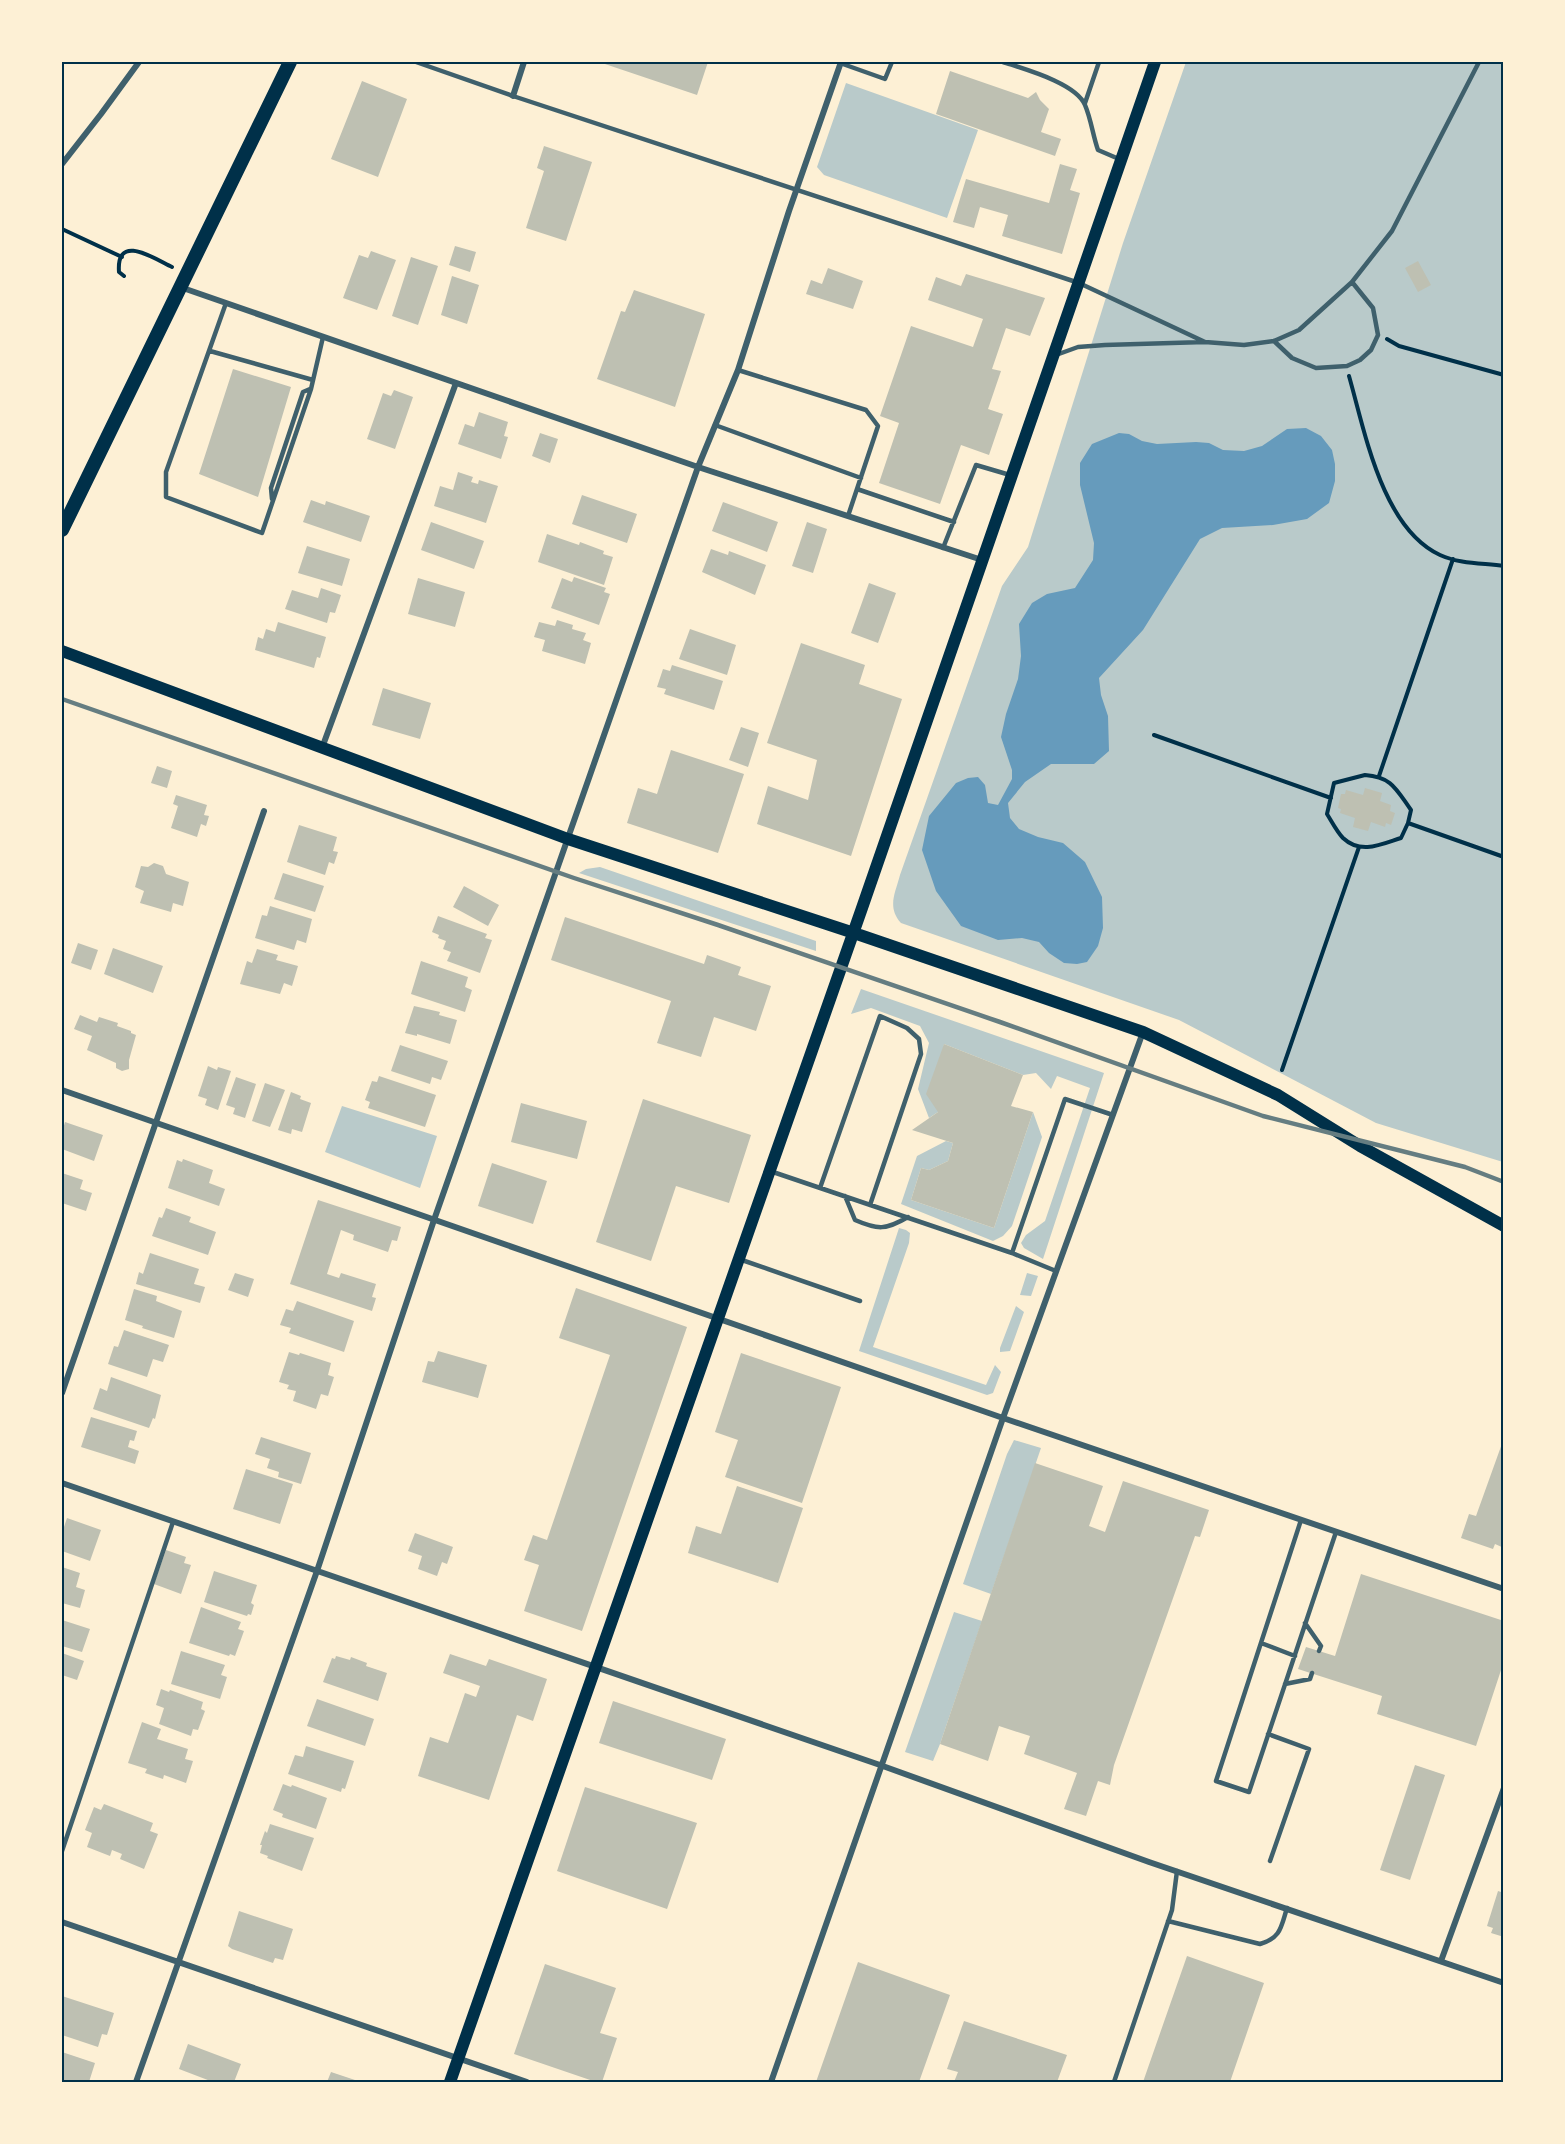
<svg xmlns="http://www.w3.org/2000/svg" width="1565" height="2144" viewBox="0 0 1565 2144" font-family="Georgia,serif">
<rect width="100%" height="100%" fill="#fdf0d5"/>
<path fill="#b9caca" d="M1186,62H1503V1162L1376,1123L1179,1020L901,923C887,907 895,894 900,875L1002,586L1028,547L1123,243Z
M846,83L978,130L947,218L824,175L817,167Z
M600,867L816,941V951L579,873L586,869Z
M861,989L1104,1073L1043,1259L1024,1248L1021,1243L1026,1235L1045,1221L1090,1088L1057,1076L1051,1089L1036,1073L1023,1075L944,1044L938,1112L929,1118L918,1089L929,1043L920,1026L871,1008L851,1014Z
M342,1106L437,1136L420,1188L325,1152Z
M1033,1112L1042,1137L1012,1226L1003,1236L993,1241L901,1204L917,1156L946,1141L953,1143L948,1161L929,1170L921,1168L911,1200L994,1228Z
M899,1228L906,1230L910,1233L909,1243L873,1347L986,1385L995,1365L1001,1372L993,1393L987,1395L859,1351Z
M1027,1273L1038,1276L1031,1296L1020,1295Z
M1016,1306L1024,1312L1010,1351L1000,1352V1348Z
M1014,1440L1041,1448L991,1594L963,1584L1007,1454Z
M954,1612L982,1621L940,1744L933,1761L905,1752Z"/>
<path fill="#669bbc" d="M1306,428L1321,436L1332,450L1335,464V481L1329,503L1307,519L1273,525L1222,528L1200,539L1143,630L1099,678L1101,695L1108,716L1109,751L1094,764H1051L1025,782L1008,803L1010,818L1019,829L1038,837L1063,843L1085,862L1102,897L1103,928L1098,946L1087,962L1077,964L1064,963L1049,953L1039,942L1022,938L998,940L961,926L936,891L922,850L929,816L956,783L968,778L978,777L985,785L988,803L998,805L1012,779V770L1001,737L1006,714L1018,679L1021,656L1019,624L1032,603L1047,594L1075,588L1093,560L1094,543L1080,485V463L1092,444L1119,433L1129,434L1142,441L1157,444L1196,442L1209,443L1223,450L1244,451L1262,446L1287,429Z"/>
<path fill="#bec0b2" d="M599,62H708L697,95Z
M950,71L1028,98L1036,92L1040,100L1049,109L1041,132L1061,139L1055,156L936,114Z
M362,81L407,99L378,177L331,159Z
M544,146L592,162L566,241L526,228L544,171L537,168Z
M1060,164L1077,169L1070,190L1080,193L1062,254L1002,236L1008,215L980,207L974,228L953,222L966,179L1049,203Z
M455,246L476,252L470,272L449,265Z
M371,251L396,260L377,310L343,298L359,255L368,258Z
M411,257L438,266L418,325L392,316Z
M1418,261L1431,285L1418,292L1405,268Z
M828,268L863,281L853,309L806,294L811,280L822,284Z
M966,274L1045,298L1030,336L1006,328L992,369L1001,371L988,409L1003,414L989,455L961,445L940,504L879,483L899,423L880,416L911,326L973,347L983,319L928,300L936,277L961,286Z
M452,276L479,285L467,324L441,315Z
M634,290L705,314L675,407L597,379L621,311L625,312Z
M233,369L291,387L258,497L199,474Z
M394,390L413,397L395,449L367,439L383,393L391,396Z
M479,412L508,422L504,436L508,437L501,459L458,444L465,424L474,427Z
M540,433L558,439L550,463L532,456Z
M458,472L473,477L471,482L478,484L479,480L498,486L486,523L434,506L440,486L453,490Z
M582,495L637,514L627,543L572,524Z
M311,500L325,505L326,501L370,516L361,542L303,522Z
M723,502L778,522L767,552L712,531Z
M431,522L484,541L474,569L421,550Z
M807,522L827,529L813,573L792,566Z
M547,534L579,545L580,542L604,551L603,554L613,557L604,585L538,562Z
M307,546L350,559L342,586L298,573Z
M711,549L728,555L729,551L766,565L755,595L702,572Z
M574,577L606,588L604,592L610,594L599,625L551,608L562,578L572,582Z
M418,578L465,592L455,627L408,614Z
M869,583L896,593L878,643L851,633Z
M321,588L341,595L335,613L330,612L327,623L285,609L292,590L318,598Z
M557,620L573,625L572,629L586,633L583,640L591,643L585,664L542,651L545,640L534,637L539,622L555,626Z
M278,622L326,637L320,658L317,657L314,668L255,650L258,637L263,639L266,629L275,632Z
M690,629L736,645L727,675L679,659Z
M801,643L865,665L859,684L902,699L851,856L757,824L768,786L808,800L817,760L767,743Z
M672,665L723,681L714,710L664,694L666,689L657,687L663,669L670,671Z
M383,688L431,703L420,739L372,725Z
M741,727L759,733L748,767L729,760Z
M671,750L744,774L718,853L627,823L638,788L657,794Z
M157,766L172,771L167,788L151,783Z
M1365,788L1382,793L1380,801L1391,805L1390,811L1395,813L1391,825L1386,823L1385,827L1371,822L1368,831L1353,827L1355,818L1340,813L1341,809L1338,808L1341,794H1345L1346,790L1363,795Z
M176,795L207,805L204,815L209,816L206,826L201,824L197,837L171,828L178,806L173,804Z
M299,825L337,837L333,851L338,852L334,864L329,862L325,875L287,862Z
M154,863L163,866L166,874L189,882L183,906L173,903L171,912L140,903L144,891L135,887L141,866L148,867Z
M283,873L324,886L315,912L274,899Z
M464,886L499,905L488,926L453,907Z
M270,906L312,919L306,943L297,940L294,950L255,938L262,915L267,916Z
M438,916L487,934L485,938L492,940L480,973L447,961L451,952L443,949L446,941L438,938L439,935L432,932Z
M565,917L704,964L707,955L741,967L738,975L771,986L756,1031L714,1017L701,1057L657,1043L671,1001L551,960Z
M78,943L98,950L91,970L71,963Z
M113,948L163,966L153,993L104,974Z
M257,949L278,955L276,960L298,966L292,986L284,983L280,994L240,984L247,961L252,963Z
M421,961L468,977L465,987L472,990L465,1012L411,994Z
M414,1006L440,1012L439,1015L457,1020L450,1044L417,1034V1036L405,1033Z
M80,1015L97,1022L99,1017L118,1023L117,1026L131,1031V1033L136,1035L129,1060V1069L122,1071L116,1068V1063L87,1050L92,1036L74,1029Z
M944,1044L1023,1075L1011,1106L1033,1112L994,1228L911,1200L921,1168L929,1170L948,1161L953,1143L912,1130L938,1112L926,1094Z
M400,1045L448,1061L441,1080L432,1077L430,1084L391,1071Z
M208,1066L217,1070L218,1067L231,1071L218,1110L205,1105L207,1099L198,1096Z
M379,1076L436,1095L425,1127L368,1108L370,1102L365,1100L372,1081L377,1082Z
M236,1077L256,1084L245,1118L233,1114L235,1108L226,1105Z
M265,1083L285,1090L270,1127L252,1121Z
M291,1092L301,1096L300,1099L311,1103L302,1132L292,1129L291,1134L278,1130Z
M643,1099L751,1135L729,1203L676,1186L651,1261L596,1242Z
M521,1103L587,1121L577,1159L511,1142Z
M65,1122L103,1135L94,1161L62,1149V1132Z
M183,1159L213,1170L209,1183L225,1189L219,1206L168,1188L177,1160L182,1162Z
M492,1163L547,1181L533,1224L478,1206Z
M62,1173L83,1180L80,1189L92,1193L86,1211L62,1203Z
M318,1200L401,1227L397,1241L392,1240L388,1252L353,1240L354,1235L341,1230L327,1274L339,1278L341,1273L376,1284L372,1297L376,1298L372,1311L290,1284Z
M166,1208L191,1217L189,1222L216,1232L208,1255L152,1236L159,1217L162,1218Z
M150,1253L199,1269L194,1284L205,1287L200,1303L136,1284L139,1272L143,1274Z
M235,1273L254,1279L248,1297L228,1290Z
M576,1288L687,1327L582,1631L524,1611L539,1565L524,1560L533,1535L547,1540L610,1355L559,1338Z
M134,1289L157,1296L156,1301L182,1311L174,1338L142,1328L143,1326L125,1320Z
M297,1301L354,1321L344,1352L289,1333L291,1328L280,1325L286,1309L293,1311Z
M124,1330L169,1345L163,1362L153,1359L147,1377L108,1364L114,1346L118,1347Z
M438,1351L487,1365L478,1398L422,1382L428,1361L434,1362Z
M289,1352L299,1355L300,1353L331,1363L328,1375L334,1377L328,1396L321,1394L316,1409L293,1401L296,1391L287,1389L289,1385L279,1382Z
M741,1353L841,1387L802,1503L725,1477L738,1440L715,1432Z
M111,1377L161,1395L155,1419L153,1418L149,1428L93,1409L100,1388L107,1391Z
M91,1417L137,1431L134,1441L130,1440L128,1447L139,1451L135,1464L81,1447Z
M261,1437L311,1453L301,1484L278,1477L279,1472L267,1468L270,1459L255,1454Z
M1504,1438V1548L1495,1544L1493,1549L1461,1538L1469,1514L1476,1516Z
M1035,1463L1103,1486L1089,1526L1105,1532L1123,1481L1209,1510L1200,1537L1195,1536L1114,1765L1110,1785L1098,1781L1086,1816L1064,1809L1077,1773L1024,1754L1030,1736L999,1726L988,1761L940,1744Z
M246,1469L293,1484L280,1524L233,1509Z
M737,1486L803,1508L778,1583L688,1553L696,1526L721,1534Z
M67,1518L101,1530L90,1561L62,1551V1533Z
M415,1533L453,1547L447,1564L442,1562L437,1576L418,1569L422,1556L408,1551Z
M166,1550L186,1557L184,1563L191,1565L181,1594L154,1584Z
M62,1567L80,1573L76,1587L85,1590L80,1608L62,1603Z
M214,1571L257,1585L251,1603L254,1605L251,1615L248,1614L247,1616L204,1602Z
M1361,1574L1504,1621V1661L1476,1746L1377,1714L1382,1696L1298,1669L1306,1647L1335,1656Z
M201,1607L241,1622L238,1629L244,1631L235,1656L230,1654L229,1656L189,1643Z
M62,1620L90,1629L82,1652L62,1646Z
M181,1651L225,1665L221,1675L227,1677L220,1699L171,1684Z
M62,1653L84,1661L77,1680L62,1675Z
M450,1654L486,1666L489,1659L547,1679L533,1721L517,1715L489,1800L418,1776L430,1737L448,1743L465,1693L476,1697L480,1686L443,1673Z
M336,1656L350,1660L351,1657L367,1663L366,1666L387,1673L378,1701L323,1682L332,1658L335,1659Z
M161,1689L169,1692L170,1690L203,1702L201,1709L205,1711L198,1730L193,1729L191,1736L159,1724L164,1708L156,1705Z
M317,1699L374,1719L365,1746L307,1726Z
M613,1701L726,1739L712,1780L599,1743Z
M142,1722L161,1729L157,1739L188,1749L185,1759L193,1761L186,1783L164,1775L163,1779L145,1773L147,1769L128,1763Z
M306,1746L354,1761L345,1789L342,1788L341,1792L288,1774L295,1755L303,1757Z
M1415,1765L1445,1775L1410,1880L1380,1870Z
M283,1784L291,1787L292,1785L327,1798L316,1829L282,1817L283,1814L273,1810Z
M585,1787L697,1823L667,1909L557,1871Z
M104,1804L153,1823L150,1831L158,1834L144,1869L120,1859L122,1854L112,1850L110,1856L87,1847L92,1833L85,1830L94,1807L101,1810Z
M270,1824L314,1838L302,1871L267,1858L268,1856L260,1853L262,1845H260L265,1831L267,1833Z
M1498,1891L1504,1893V1937L1491,1933L1493,1928L1487,1926Z
M239,1911L293,1929L283,1960L275,1958L273,1963L232,1949L228,1946Z
M1187,1956L1264,1983L1230,2082H1143Z
M858,1962L950,1995L919,2082H816Z
M545,1964L616,1988L600,2033L617,2038L602,2082H596L514,2054Z
M62,1996L114,2013L107,2035L102,2034L98,2047L62,2035Z
M964,2021L1067,2055L1057,2082H954L958,2072L947,2069Z
M188,2044L241,2064L234,2082H213L179,2069Z
M62,2052L95,2063L89,2082H62Z
M331,2072L361,2082H327Z"/>
<g fill="none" stroke-linecap="round" stroke-linejoin="round">
<path stroke="#003049" stroke-width="4" d="M62,229L122,257
M124,276L119,272C116,232 155,259 172,267
M1387,339L1399,346L1504,375
M1349,376C1365,432 1382,528 1440,555C1460,564 1482,563 1504,566
M1154,735L1331,798
M1365,775C1392,777 1396,789 1411,810L1408,823L1401,838C1382,844 1361,855 1343,838C1337,832 1332,822 1327,814L1334,783Z
M1379,776L1453,559
M1408,823L1504,857
M1282,1070L1359,847"/>
<path stroke="#3f606c" stroke-width="4.5" d="M416,62L513,96L1079,283L1205,342L1105,345L1078,347L1056,355
M1003,62C1024,69 1076,83 1085,105C1091,119 1093,136 1098,150L1119,159
M840,63L885,79L892,62
M1085,103L1099,62
M226,303L166,472V497L262,533L311,389L323,337
M1274,341L1292,358L1316,368L1347,366L1360,360L1371,350L1378,335L1373,308L1352,282
M1205,342L1244,345L1274,341L1299,330L1352,282L1392,231L1479,62
M210,351L313,380
M738,370L866,410L878,426L848,516
M715,425L861,478
M857,489L954,522
M272,499L271,488L303,392L310,389
M943,548L976,465L1010,475
M770,1171L1012,1253L1056,1271
M820,1188L880,1016L907,1028L919,1039L921,1054L870,1205
M845,1196L855,1220C878,1230 886,1230 908,1217
M1012,1253L1065,1099L1113,1115
M739,1259L860,1301
M1301,1520L1216,1781L1249,1792L1336,1532
M1305,1623L1321,1646L1319,1651
M1261,1643L1295,1656
M1285,1684L1310,1679L1312,1673
M1268,1734L1309,1749L1270,1861
M62,1851L173,1522
M1168,1921L1260,1944C1281,1938 1281,1927 1287,1908
M1114,2082L1172,1910L1177,1871"/>
<path stroke="#3f606c" stroke-width="6" d="M513,96L524,62
M62,164L101,114L139,62
M180,287L698,467L982,560
M322,748L456,383
M62,1090L1003,1418L1504,1589
M62,1393L264,811
M62,1483L880,1765L1149,1862L1504,1983
M62,1922L527,2082
M1441,1961L1504,1788
M136,2082L317,1571L434,1220L698,467L738,370L789,211L841,62
M771,2082L1003,1418L1143,1032"/>
<path stroke="#003049" stroke-width="12" d="M62,651L568,839L854,933L1143,1032L1278,1095L1360,1146L1504,1226
M450,2082L862,908L1155,62"/>
<path stroke="#003049" stroke-width="14" d="M62,530L290,62"/>
<path stroke="#657d81" stroke-width="4.5" d="M62,699L574,878L718,925L1000,1022L1263,1116L1465,1167L1504,1182"/>
</g>
<rect width="1565" height="2144" fill="none" stroke="#fdf0d5" stroke-width="126"/>
<rect x="63" y="63" width="1439" height="2018" fill="none" stroke="#003049" stroke-width="2"/>
</svg>
